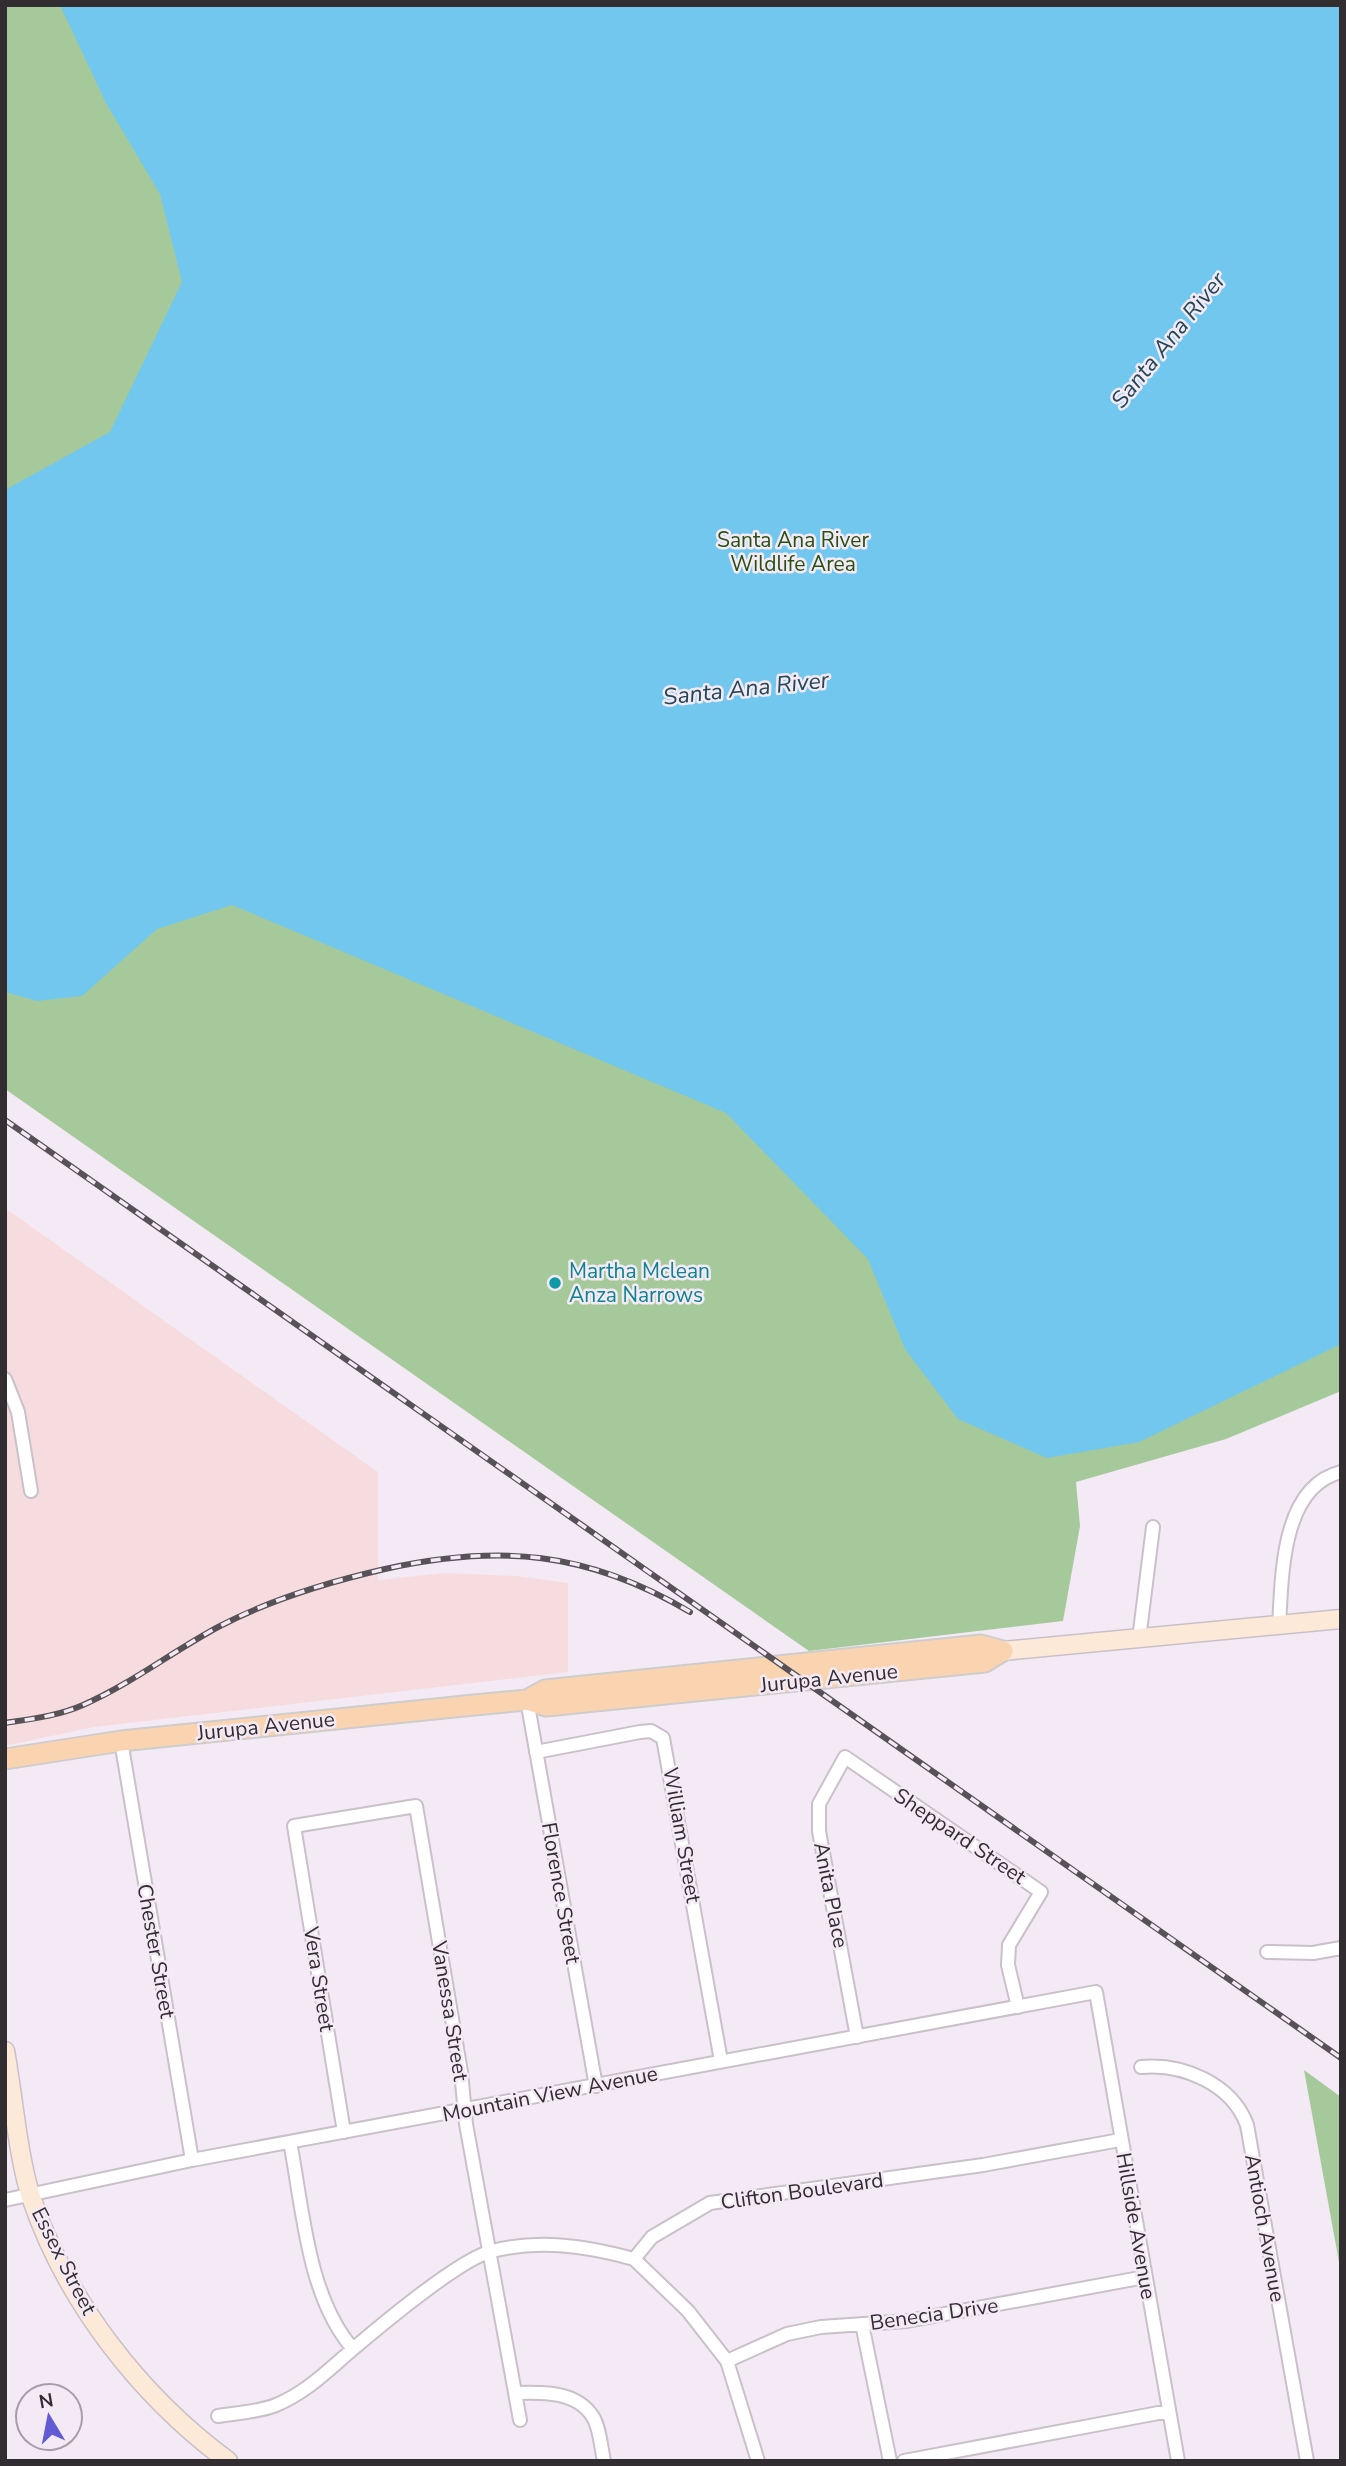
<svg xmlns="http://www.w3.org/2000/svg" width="1346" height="2466" viewBox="0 0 1346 2466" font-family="'Nunito Sans',sans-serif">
<rect width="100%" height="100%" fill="#f4eaf5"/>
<path fill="#f7dcdf" d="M5,1208L378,1472V1580L444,1573L517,1576L568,1583V1672L94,1727L5,1746Z"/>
<path fill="#a5c99a" d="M5,5H1341V1391L1226,1439L1076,1482L1080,1526L1063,1621L809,1651L5,1089Z
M1304,2070L1341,2097V2273Z"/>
<path fill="#71c7ed" d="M60,5H1341V1344L1139,1442L1047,1458L958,1419L905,1349L868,1259L726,1113L232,905L157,929L82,996L37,1001L5,992V490L110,432L182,282L160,194L106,103Z"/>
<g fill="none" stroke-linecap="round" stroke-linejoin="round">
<defs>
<path id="street" d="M5,1379L18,1412L31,1491
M1279,1626C1282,1576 1281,1487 1341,1472
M1139,1639L1153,1527
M527,1700L596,2086
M121,1741L192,2160
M536,1752L640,1732L651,1731L663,1738L721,2061
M1267,1952L1313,1953L1341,1948
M857,2037L819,1831V1804L845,1757L1041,1892L1009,1945L1008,1965L1018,2007
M1141,2067C1183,2063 1232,2084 1247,2125L1307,2461
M344,2132L294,1826L416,1806L461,2072L466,2124L520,2420
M290,2142C303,2208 307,2296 353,2349
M5,2200L192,2160L1096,1992L1178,2461
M634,2259L688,2311L727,2361L758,2461
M862,2324L890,2461
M727,2361L787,2334L821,2327L907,2321L1145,2277
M516,2393C542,2392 577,2391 593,2417C600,2428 601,2448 604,2461
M218,2416C236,2413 259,2412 276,2405C307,2392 327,2371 353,2349C380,2326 460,2259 492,2251C540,2239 587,2246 634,2259L652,2237L710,2203L983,2165L1120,2140
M904,2461L1169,2411"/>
<path id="secondary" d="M1003,1651L1341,1619
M5,2051C13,2094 18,2157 31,2197C66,2301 140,2396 228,2461"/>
<path id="primary" d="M527,1700L545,1690L981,1645L1003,1651
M5,1759L121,1741L474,1705L527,1700L546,1706L985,1662L1003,1651"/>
</defs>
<use href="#street" stroke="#c9c0ca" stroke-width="16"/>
<use href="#secondary" stroke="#c9c0ca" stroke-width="21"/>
<use href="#primary" stroke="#cecdce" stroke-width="23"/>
<use href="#street" stroke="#fff" stroke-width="12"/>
<use href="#secondary" stroke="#fde9d7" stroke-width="18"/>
<use href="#primary" stroke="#fad4b0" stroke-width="19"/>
<defs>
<path id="rail" d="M5,1120L1341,2058
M5,1723C31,1719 58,1716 83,1705C131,1684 173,1651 220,1626C272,1599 328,1582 385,1569C499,1544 587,1551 690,1612"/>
</defs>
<use href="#rail" stroke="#575257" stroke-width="6"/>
<use href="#rail" stroke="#f4eaf5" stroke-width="3.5" stroke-dasharray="10" stroke-linecap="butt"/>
</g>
<circle fill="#0f9aa8" stroke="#f4eaf5" stroke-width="2.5" cx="555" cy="1283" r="7"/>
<g text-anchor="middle" stroke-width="5" stroke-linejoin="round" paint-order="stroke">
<g font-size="21" fill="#265113" stroke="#f4eaf5">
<text x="793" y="547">Santa Ana River<tspan x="793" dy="24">Wildlife Area</tspan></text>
</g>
<g font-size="21" fill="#0d838f" stroke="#f4eaf5" text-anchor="start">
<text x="569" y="1278">Martha Mclean<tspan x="569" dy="24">Anza Narrows</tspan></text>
</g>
<g font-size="21" fill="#312d31" stroke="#f4eaf5">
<text transform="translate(829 1678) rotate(-6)" y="7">Jurupa Avenue</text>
<text transform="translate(266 1726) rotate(-6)" y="7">Jurupa Avenue</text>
<text transform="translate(682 1835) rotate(80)" y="7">William Street</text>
<text transform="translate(960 1836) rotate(34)" y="7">Sheppard Street</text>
<text transform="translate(561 1893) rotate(80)" y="7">Florence Street</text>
<text transform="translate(831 1895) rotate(79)" y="7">Anita Place</text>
<text transform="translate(156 1951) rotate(80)" y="7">Chester Street</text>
<text transform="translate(319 1979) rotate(81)" y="7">Vera Street</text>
<text transform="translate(450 2011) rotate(81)" y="7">Vanessa Street</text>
<text transform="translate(550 2094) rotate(-11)" y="7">Mountain View Avenue</text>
<text transform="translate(802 2191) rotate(-8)" y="7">Clifton Boulevard</text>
<text transform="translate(1136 2226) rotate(80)" y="7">Hillside Avenue</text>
<text transform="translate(1265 2228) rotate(80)" y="7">Antioch Avenue</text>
<text transform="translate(64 2261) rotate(63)" y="7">Essex Street</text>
<text transform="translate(934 2314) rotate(-8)" y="7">Benecia Drive</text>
</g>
<g font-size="23" font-style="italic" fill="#224858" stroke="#f4eaf5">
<text transform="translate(1168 340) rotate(-51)" y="8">Santa Ana River</text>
<text transform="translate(746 688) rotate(-6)" y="8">Santa Ana River</text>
</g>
</g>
<rect width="1346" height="2466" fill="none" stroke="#312d31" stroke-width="14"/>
<g transform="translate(49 2417) rotate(350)"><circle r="33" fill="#f4eaf5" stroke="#a69ea7" stroke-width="2"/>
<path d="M0-5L12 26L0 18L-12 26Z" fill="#625cd4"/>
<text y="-10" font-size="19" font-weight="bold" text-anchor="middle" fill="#312d31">N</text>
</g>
</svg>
